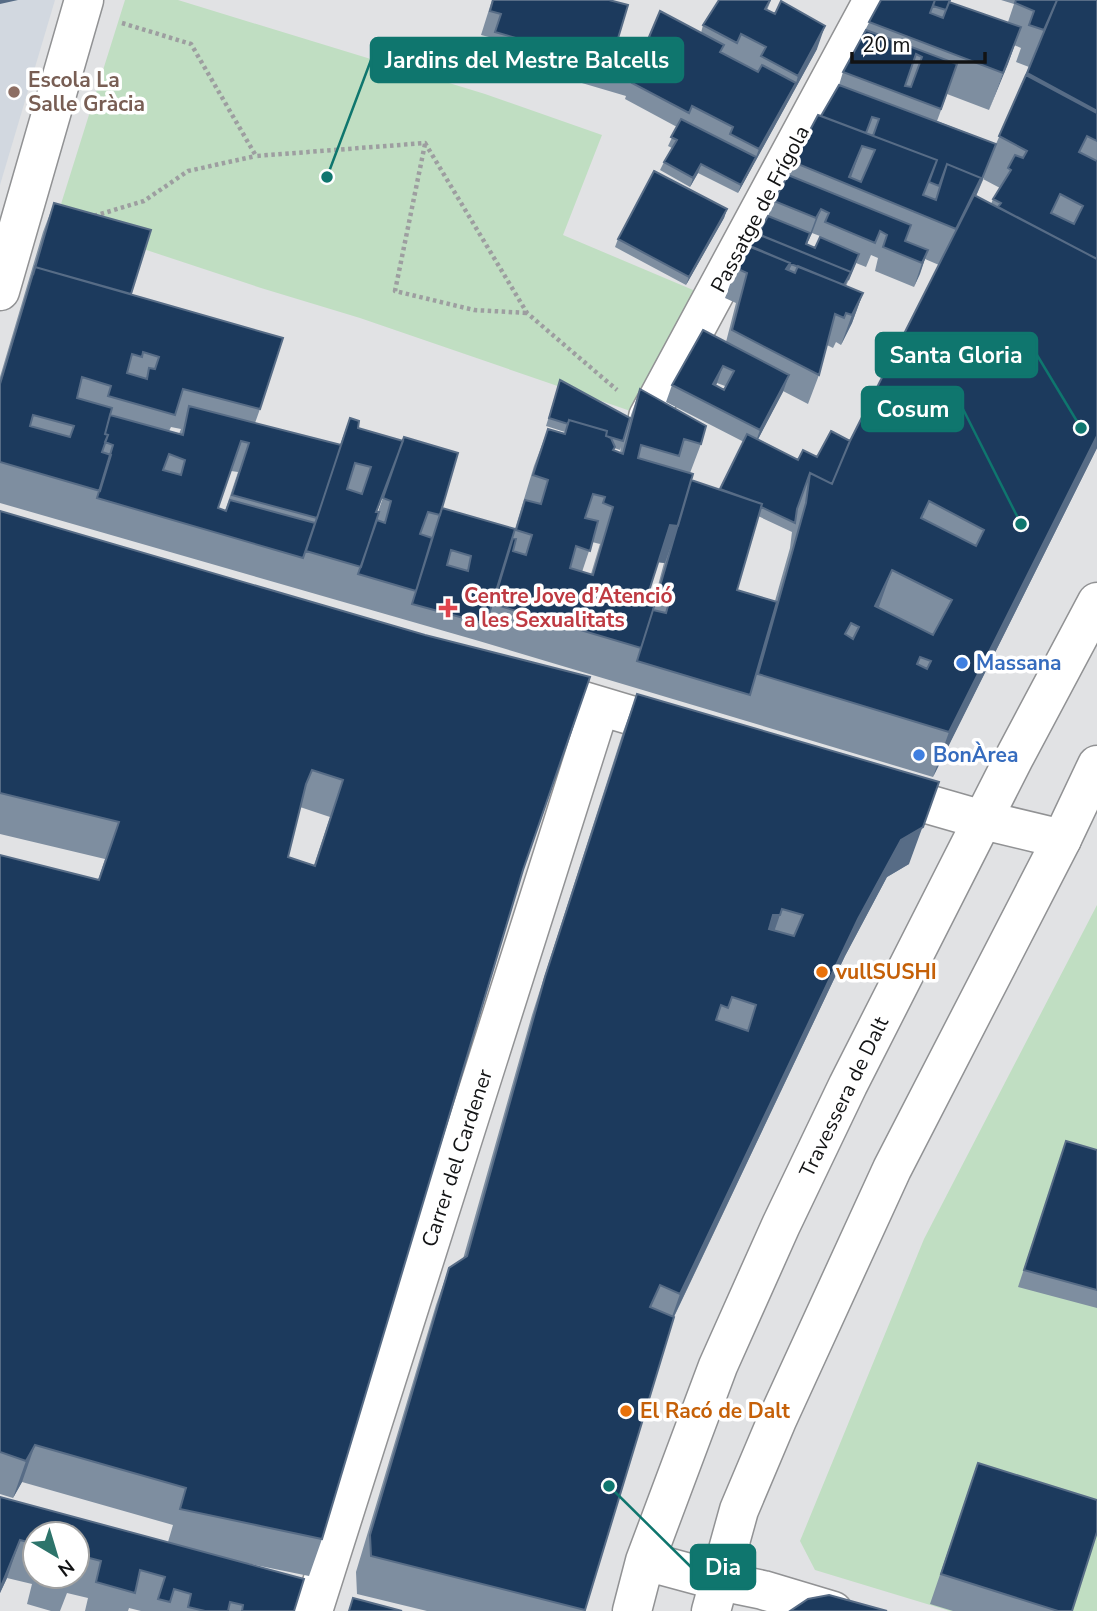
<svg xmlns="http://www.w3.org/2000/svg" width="1097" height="1611" viewBox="0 0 1097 1611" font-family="'Nunito Sans',sans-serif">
<rect width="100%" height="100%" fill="#e1e2e4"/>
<path fill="#d2d8e0" d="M0,0H55L0,185Z"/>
<path fill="#c0dec2" d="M125,0H178L485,94L602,135L563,235L712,298L648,417L360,318L261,288L56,220Z
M1097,905V1611H950L815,1570L800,1541L924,1239Z"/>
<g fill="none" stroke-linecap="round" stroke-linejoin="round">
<defs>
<path id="minor" d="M0,291L84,0
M648,417L873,0
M533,686L680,730
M882,791L983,820L1062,839
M719,1581L763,1590L833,1611
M313,1611L600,706"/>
<path id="primary" d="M645,1561L719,1581
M632,1611L645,1561L718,1366L781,1225L848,1085L1014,758L1097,602
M711,1611L739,1510L777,1420L892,1169L1062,839L1097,765"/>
</defs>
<use href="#minor" stroke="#919294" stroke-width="41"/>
<use href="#primary" stroke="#919294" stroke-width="41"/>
<path stroke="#9d9ea0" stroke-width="4.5" stroke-dasharray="3.5 3.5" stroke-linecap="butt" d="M122,23L191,44L256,156L425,143L527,313L617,390
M425,144L395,291L474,310L527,313
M94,216L144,201L188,171L256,156"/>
<use href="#minor" stroke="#fff" stroke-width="38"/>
<use href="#primary" stroke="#fff" stroke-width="38"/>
</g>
<path fill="#7e8ea0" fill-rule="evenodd" d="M492,0H609L616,45L642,53L649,37L701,33L703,25L719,0H771L767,10L817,49L738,193L698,173L690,187L660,170L664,162L672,148L668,146L677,127L625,99L626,96L487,55L493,38L481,35Z
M881,0L948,6L1008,22L1014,4L1001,0H1097V448L933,777L479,641L0,503V377L43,232L54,203L131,294L260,409L255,423L340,445L350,418L358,428L442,508L515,529L534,466L548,429L564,433L565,432L546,426L560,380L630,418L640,389L701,444L690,473L691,480L719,490L744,442L666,402L672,385L726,342L736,303L725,298L736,268L758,234L768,216L774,201L788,175L793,162L821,116L839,85L843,72ZM1014,45L1021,48L1016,62L1029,67L996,144L937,121L947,94L989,110ZM984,178L983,179L1000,188L993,199L991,204L976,196ZM812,233L820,236L815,248L806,245ZM871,255L878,258L875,271L914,287L925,259L939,265L850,441L817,457L798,460L758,439L783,391L808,404L819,375L827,345L833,348L836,342L841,345L852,323L863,293L846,286L856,263L866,267ZM717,383L725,386L724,390L716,385ZM171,427L181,429L179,434L169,431ZM621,447L620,453L614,450V448L620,450ZM231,471L238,472L225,511L218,508ZM389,480L378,512H377ZM758,516L792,532L790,548L775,601L737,590ZM592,542L600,544L591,574L582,572ZM658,562L664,563L656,593L649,591Z
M727,209L724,218L686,285L615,247L618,239Z
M0,511L523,870L322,1539L309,1576L246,1563L294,1611H141L129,1608L128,1611H85L88,1598L67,1593L60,1611H51L27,1604L32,1584L7,1578L0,1593V1497L168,1542L173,1525L22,1482L13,1498L0,1494V855L98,880L105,859L0,834ZM300,807L330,817L314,865L288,857ZM35,1534H77V1576H35Z
M637,694L909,864L887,877L845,956L674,1317L585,1611H427L357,1594L356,1572L436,1305L449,1268L463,1259L532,1015L623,732Z
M1066,1141L1097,1150V1308L1018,1287Z
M978,1463L1072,1611H953L930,1604Z"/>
<path fill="#576c86" d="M0,0H18L0,4Z
M825,26L817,49L738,193L741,185L756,157L759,149L796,83L798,76Z
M1021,27L1008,64L989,110L1003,73Z
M862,146L849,183L846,184Z
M701,164L698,173L690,187L693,178Z
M727,209L724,218L686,285L689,277Z
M821,209L812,233L803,253L816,218Z
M928,250L920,274L914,287L922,263Z
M863,293L852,323L841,345L852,315Z
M723,366L717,383L707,401L713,384Z
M789,375L783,392L754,447L760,430Z
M1097,436V448L933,777L949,732Z
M670,525L678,526L665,563L656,562Z
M892,570L876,615L875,606Z
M939,782L909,864L887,877L845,956L667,1331L680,1294L858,919L901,840Z
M782,909L767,952H760L773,915Z
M35,1445L22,1482L13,1498L26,1461Z
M20,1540L7,1578L0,1593V1589Z"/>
<path fill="#1c3a5d" stroke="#576c86" stroke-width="2" fill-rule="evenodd" d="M493,0H609L628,5L616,45L643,53L635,72L495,32L501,14L490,11Z
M719,0H770L765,9L775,14L781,1L825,26L798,76L761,56L766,47L741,34L737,43L703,25Z
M881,0H935L930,13L943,18L949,2L1021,27L1003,73L869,22Z
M935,0H950L946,10L933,6Z
M1016,0H1057L1044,30L1029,25L1034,11L1015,3Z
M1057,0H1097V111L1027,73Z
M660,11L724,45L720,52L758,72L762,65L796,83L759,149L730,134L733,127L692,106L689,113L632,83L643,51L663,59L668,45L649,37Z
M866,30L957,64L941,109L843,72ZM916,54L922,57L911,87L905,86Z
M1026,75L1097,113V141L1087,136L1079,152L1097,161V259L998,207L1001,203L993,199L1011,170L1008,168L1015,155L1023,158L1027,151L999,136ZM1060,194L1083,206L1074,224L1051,213Z
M839,85L996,144L975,196L981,178L947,164L939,186L929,182L937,160L873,136L879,119L872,117L866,133L821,116Z
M818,115L937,160L923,195L936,200L947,164L981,178L956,229L793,162ZM862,146L875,150L861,182L849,177Z
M681,119L756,157L741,185L701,164L693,178L664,162L677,140L671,137Z
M654,171L727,209L689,277L618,239Z
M788,175L911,225L905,241L928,250L922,263L883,247L887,235L880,231L875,243L825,222L829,213L821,209L816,218L774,201Z
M974,195L1097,259V436L949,732L758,674L806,503L810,473L832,484L849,443ZM929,501L984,530L976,546L921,518ZM892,570L952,600L933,635L875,606ZM851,623L859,627L853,639L845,634ZM920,657L931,661L927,669L917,664Z
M54,203L151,230L131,294L35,267L33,275Z
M768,216L810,233L806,244L815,248L820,237L859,254L848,280L851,272L758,234Z
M757,234L851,272L844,285L791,264L788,270L790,263L750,246Z
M748,246L790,263L786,269L795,273L798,266L863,293L852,315L846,313L844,318L835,314L819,375L732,330L747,273L736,268Z
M35,267L283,338L260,409L183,389L175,415L108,396L111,386L82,377L77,398L112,408L105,434L108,435L102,452L111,455L100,491L0,462V384ZM143,352L159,357L155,369L149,368L147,379L127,373L132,354L142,357ZM33,415L74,426L70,437L30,426Z
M703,330L789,375L760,430L672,385ZM723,366L734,371L724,390L713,384Z
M560,380L630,418L623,441L606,436L607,431L569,420L568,424L549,418Z
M640,389L706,426L701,444L684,439L679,456L641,445L638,458L693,474L678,526L670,525L649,591L658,594L641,648L493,604L513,538L516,539L513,551L526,555L532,535L516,530L525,500L541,504L548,480L533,475L548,429L565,434L569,420L607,431L606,436L611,438L615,447L613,450L623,454ZM593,494L605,497L603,503L613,507L593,575L570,568L576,546L590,551L598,521L585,518Z
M189,406L341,445L317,518L232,495L249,443L241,441L218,508L226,511L230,500L315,523L303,558L97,498L113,445L105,442L108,435L105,434L110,415L183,435ZM169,454L185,460L181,475L163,470Z
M350,418L359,421L358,428L403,441L376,512H379L361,567L306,551ZM355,463L371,467L362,494L347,489Z
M831,431L850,441L832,484L810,473L797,509L795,523L761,507L762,504L720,489L747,434L798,460L803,450L817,457Z
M404,437L458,453L440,515L428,512L420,534L432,538L416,591L358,574L377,520L385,523L391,501L383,498Z
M691,480L762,504L737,590L777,602L750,695L637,661L653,610L666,613L670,599L658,595V593Z
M442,508L515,529L486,624L412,604ZM451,550L471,556L468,571L447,565Z
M0,511L425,635L590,677L523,870L322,1539L180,1509L186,1488L35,1445L26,1461L0,1452V855L99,880L119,822L0,793ZM312,770L343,780L315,866L288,857L306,784Z
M637,694L939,782L923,827L901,840L858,919L680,1294L660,1285L650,1307L674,1317L585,1610L371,1556L370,1535L449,1268L467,1256L545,977ZM782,909L803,915L794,936L769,929L773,915H780ZM732,997L756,1005L748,1031L716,1020L721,1005L728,1008Z
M1066,1141L1097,1150V1290L1024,1270Z
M978,1463L1097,1500V1532L1072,1611H1058L941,1574Z
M0,1497L304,1579L294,1611H242L243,1605L230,1602L228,1611H205L188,1607L191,1594L174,1589L170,1602L158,1599L165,1577L140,1570L135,1593L96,1582L101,1561L78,1555L77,1559V1534H35V1544L20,1540L0,1589Z
M829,1595L887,1611H790L808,1599Z
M353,1598L402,1611H349Z"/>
<circle fill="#8d6e63" stroke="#fff" stroke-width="2.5" cx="14" cy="92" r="7"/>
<path fill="#e0444e" stroke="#fff" stroke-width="2.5" d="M444.5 597.5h7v7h7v7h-7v7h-7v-7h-7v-7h7z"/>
<g fill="#3f7fe0" stroke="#fff" stroke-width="2.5">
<circle cx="962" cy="663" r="7"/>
<circle cx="919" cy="755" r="7"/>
</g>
<g fill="#e8710a" stroke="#fff" stroke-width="2.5">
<circle cx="822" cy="972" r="7"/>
<circle cx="626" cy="1411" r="7"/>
</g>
<g text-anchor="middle" stroke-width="7" stroke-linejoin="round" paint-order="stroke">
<g font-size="21" font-weight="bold" fill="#785e54" stroke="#fff" text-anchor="start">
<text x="28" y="87">Escola La<tspan x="28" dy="24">Salle Gràcia</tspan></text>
</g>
<g font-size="21" fill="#121314" stroke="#fff">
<text transform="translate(760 209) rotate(-62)" y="7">Passatge de Frígola</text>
<text transform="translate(844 1097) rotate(-64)" y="7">Travessera de Dalt</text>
<text transform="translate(457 1158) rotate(-72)" y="7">Carrer del Cardener</text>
</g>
<g font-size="21" font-weight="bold" fill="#be3a42" stroke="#fff" text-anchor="start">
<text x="464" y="603">Centre Jove d’Atenció<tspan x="464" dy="24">a les Sexualitats</tspan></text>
</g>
<g font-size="21" font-weight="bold" fill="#366cbe" stroke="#fff" text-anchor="start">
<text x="976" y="670">Massana</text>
<text x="933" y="762">BonÀrea</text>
</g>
<g font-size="21" font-weight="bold" fill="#c56008" stroke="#fff" text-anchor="start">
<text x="836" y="979">vullSUSHI</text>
<text x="640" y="1418">El Racó de Dalt</text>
</g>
</g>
<path fill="none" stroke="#0f766e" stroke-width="2.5" d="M327 177L371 60M1081 428L1037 355M1021 524L963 409M609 1486L691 1567"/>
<g fill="#0f766e" stroke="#fff" stroke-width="2.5">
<circle cx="327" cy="177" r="7"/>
<circle cx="1081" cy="428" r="7"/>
<circle cx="1021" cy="524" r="7"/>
<circle cx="609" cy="1486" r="7"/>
</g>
<g fill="#0f766e" stroke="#0f766e" stroke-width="2.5">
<rect x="371" y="38" width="312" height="44" rx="7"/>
<rect x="876" y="333" width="161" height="44" rx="7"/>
<rect x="862" y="387" width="101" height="44" rx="7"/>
<rect x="691" y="1545" width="64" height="44" rx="7"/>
</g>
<g font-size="23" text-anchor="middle" font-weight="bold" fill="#fff">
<text x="527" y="68">Jardins del Mestre Balcells</text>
<text x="956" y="363">Santa Gloria</text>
<text x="913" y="417">Cosum</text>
<text x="723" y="1575">Dia</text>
</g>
<g transform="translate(56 1555) rotate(142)"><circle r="33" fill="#ffffff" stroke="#a0a1a1" stroke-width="2"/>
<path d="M0-5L12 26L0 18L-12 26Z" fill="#2d746b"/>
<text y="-10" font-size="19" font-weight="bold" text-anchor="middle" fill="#121314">N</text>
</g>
<path d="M852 52v10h133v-10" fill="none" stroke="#121314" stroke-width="3.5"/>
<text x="862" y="52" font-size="21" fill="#121314" stroke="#ffffff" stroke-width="5" paint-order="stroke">20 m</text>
</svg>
